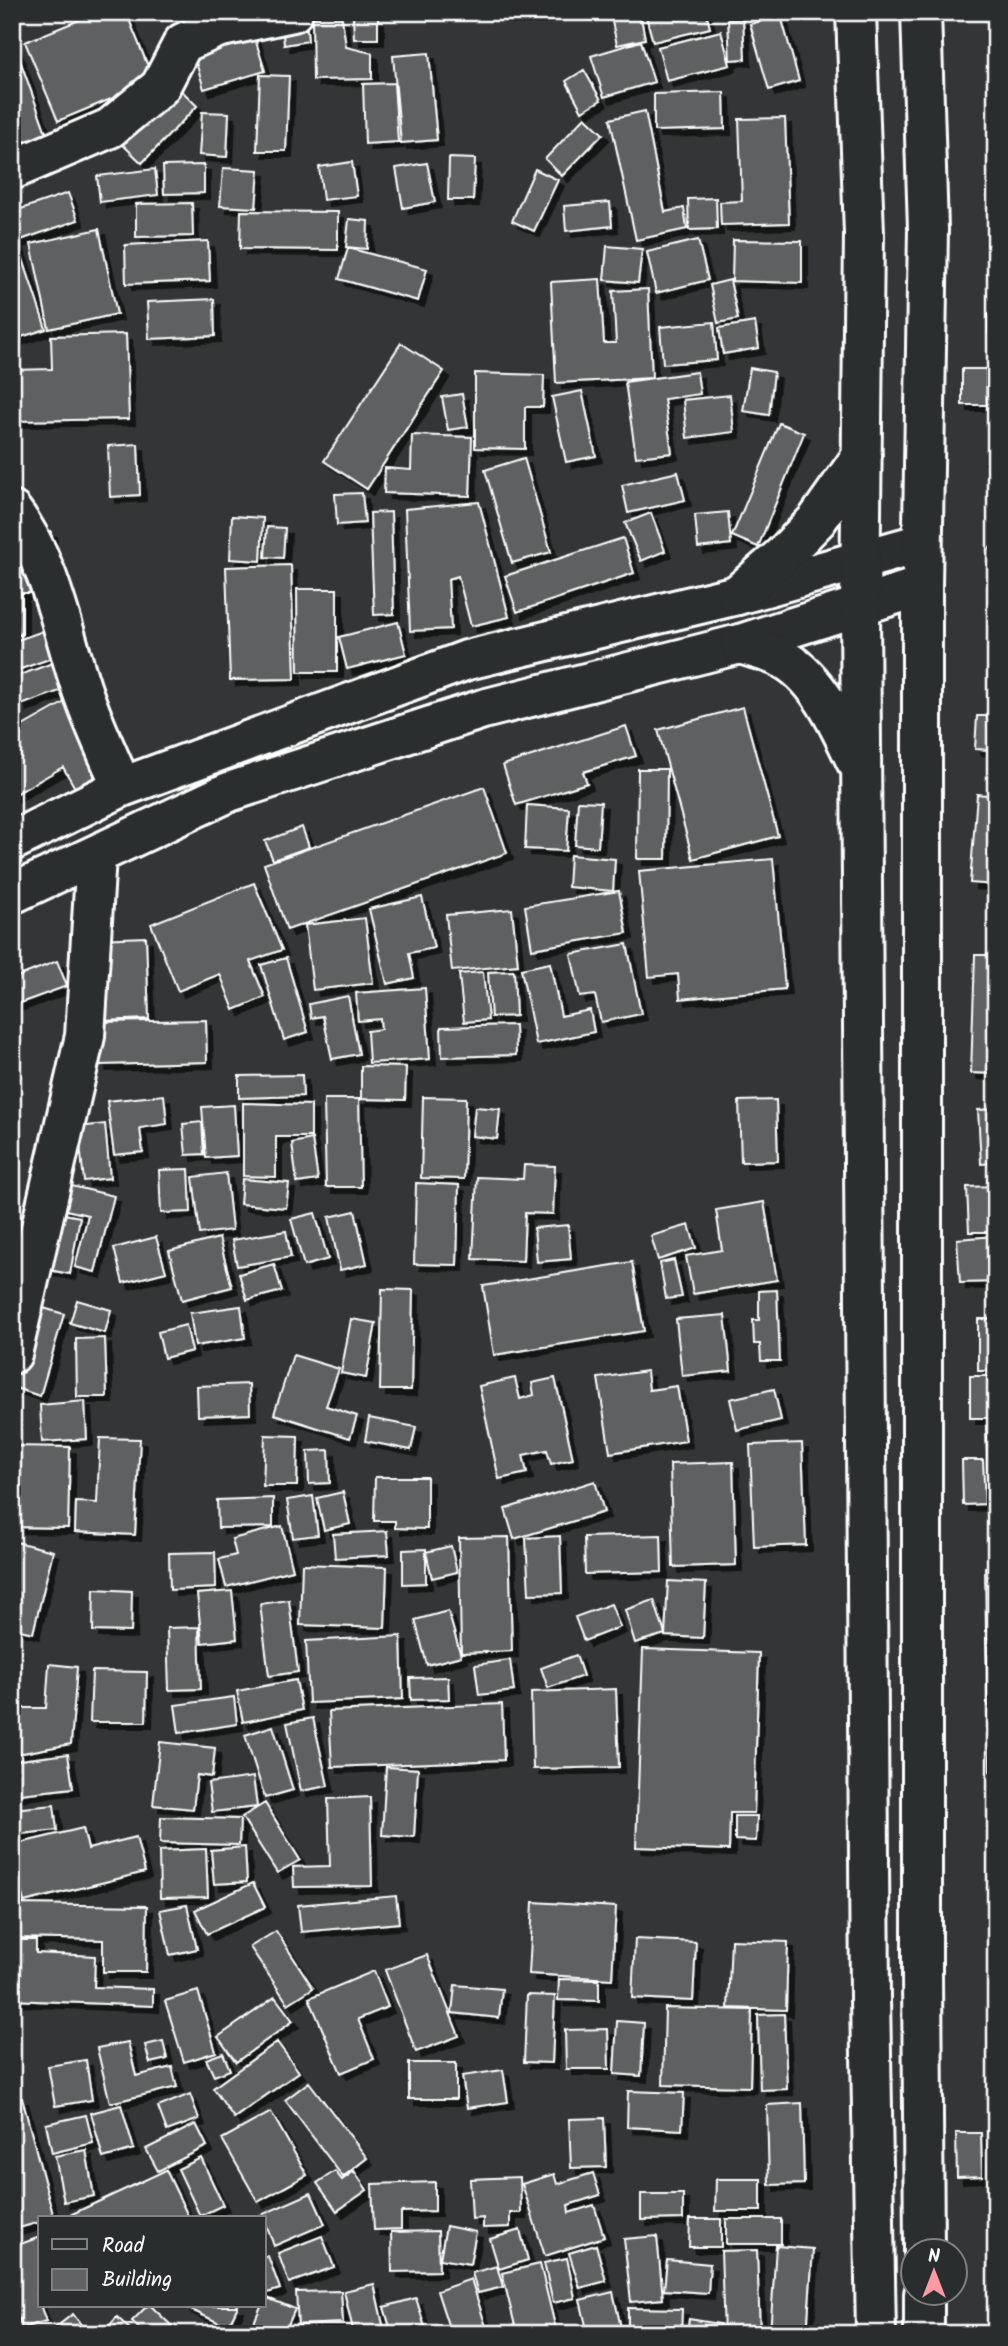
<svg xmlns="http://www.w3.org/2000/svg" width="1008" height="2346" viewBox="0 0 1008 2346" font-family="Kalam,sans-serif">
<defs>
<filter id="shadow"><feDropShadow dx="6" dy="6" stdDeviation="0" flood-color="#0009"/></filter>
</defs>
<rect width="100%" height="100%" fill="#333536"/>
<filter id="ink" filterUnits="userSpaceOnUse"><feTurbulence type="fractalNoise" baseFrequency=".0143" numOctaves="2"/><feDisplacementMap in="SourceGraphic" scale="14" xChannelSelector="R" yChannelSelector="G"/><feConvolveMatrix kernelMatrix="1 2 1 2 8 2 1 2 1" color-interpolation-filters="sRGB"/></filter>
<g filter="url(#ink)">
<path fill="#5f6162" stroke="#fff" stroke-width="2" filter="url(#shadow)" d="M99,12H126L154,81L58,121L25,42Z
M610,12H640L645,39L617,45Z
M645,12H706L710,28L653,42Z
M353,15H378V39H354Z
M781,16L799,81L769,90L750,24Z
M312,18H342L346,47L372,53V79L313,80Z
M743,19L745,59L730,60L728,20Z
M306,20L308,41L284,45L282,23Z
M721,31L730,65L667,81L658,47Z
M253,32L265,71L204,89L192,49Z
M12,38L50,144L12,157Z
M641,41L654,82L604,97L591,56Z
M429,53L437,140L401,143L393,56Z
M584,70L601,100L582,111L566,81Z
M260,75L289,76L286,151H257Z
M394,83L398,142L365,144L363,84Z
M178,87L197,106L142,163L122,144Z
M724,92L725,129L654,131V94Z
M645,111L665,212L684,208L687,229L636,240L610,119Z
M202,112L229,113L227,157L199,155Z
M585,117L603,134L562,176L545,159Z
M785,118L789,223L721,225L720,202L742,201L739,119Z
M449,158L475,159L473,200H448Z
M352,162L357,196L323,200L319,167Z
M427,163L435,202L403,208L396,168Z
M204,165V193L164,194L163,166Z
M223,168L259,170L256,208L220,206Z
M155,169L158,195L100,202L97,176Z
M535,169L558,180L534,231L512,221Z
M68,193L78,220L12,243V212Z
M716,198L717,229L689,230L688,199Z
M610,202L612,226L566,231L564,206Z
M192,203L193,236L136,237V204Z
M241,211L338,212V250L240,249Z
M349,219L368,221L367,249L346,247Z
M99,229L117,314L49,329L31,244Z
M698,240L708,280L656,293L647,252Z
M733,240L802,241V283L732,281Z
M208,241L210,281L126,284L125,245Z
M18,244L46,329L12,340V246Z
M607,246L642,249L638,283L604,280Z
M348,248L427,269L418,301L339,279Z
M600,279L604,343H616L613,291L648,289L652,378L556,383L551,282Z
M730,280L738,319L718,323L710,285Z
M214,299L215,336L149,339L147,302Z
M988,314H996V333H988Z
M714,322L717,360L663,364L660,327Z
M755,322L759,348L723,354L719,328Z
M126,334L129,419L12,421V370L52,369L51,336Z
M996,336V534H993L989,337Z
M401,343L444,371L367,489L324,461Z
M750,368L774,372L769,415L743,411Z
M962,369H986L987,405H962Z
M697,372L700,394L664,399L672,453L636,457L625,382Z
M475,373L544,375L543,407H525V449L475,448Z
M582,391L596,456L566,462L552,397Z
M462,394L468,427L448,430L442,397Z
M730,395L734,432L687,438L683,400Z
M779,423L804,433L758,547L732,536Z
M412,435L472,437L470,496L384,493L385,468L411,470Z
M138,444L140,495L110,497L108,446Z
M524,458L551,552L512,563L485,470Z
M678,472L685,500L628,513L622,485Z
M362,493L365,523L337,525L335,494Z
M479,502L509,617L471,626L458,576L448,579L451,629L410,631L405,509Z
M391,512L394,614L374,615L370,513Z
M728,512L731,544L698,548L695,515Z
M651,513L665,551L641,561L625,523Z
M232,516L263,518L261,561L230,559Z
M267,527L285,528L283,558L265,557Z
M12,530L51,531L50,593H22V635L12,634Z
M623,538L634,573L517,612L505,576Z
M990,547H996V569H991Z
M291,565L295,679L230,680L226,567Z
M297,589H337V672H298Z
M398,622L406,654L347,669L339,637Z
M66,623L75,650L12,672V642Z
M58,661L68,688L21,705L12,678Z
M81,693L121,762L75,788L63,767L12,796V732Z
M743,707L778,836L693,859L658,730Z
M977,716H995L994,750L975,749Z
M626,726L636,756L583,772L587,783L516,805L503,765Z
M638,769H667L666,859H637Z
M484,787L507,853L287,930L264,864Z
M977,794L996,796V885L970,883Z
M578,801L601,802L598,847L575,845Z
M527,805L569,808L566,851L525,849Z
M302,827L309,847L273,860L265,841Z
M570,855L615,859L613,891L568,887Z
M773,859L785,989L680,999L678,974L649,977L639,871Z
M254,883L282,950L250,961L265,997L234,1010L220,974L178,991L151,924Z
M619,891L627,933L532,949L525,906Z
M422,897L434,948L409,953L414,978L387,984L369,909Z
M512,909L518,965L452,971L446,915Z
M365,918L373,983L313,990L305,925Z
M146,937L149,1019L101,1021L97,939Z
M627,944L641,1014L601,1022L595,995L580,997L571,954Z
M975,955H996V1074L971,1073Z
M286,958L308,1032L284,1040L261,965Z
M57,961L67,986L12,1006V979Z
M550,963L561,1016L590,1010L594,1032L536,1044L521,969Z
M514,971L516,1016L491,1017L488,972Z
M483,972L488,1020L464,1022L459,974Z
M425,988L430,1059L369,1063L367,1031L381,1029L380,1019L358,1021L356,993Z
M348,996L359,1054L332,1059L323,1016L311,1018L309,1004Z
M206,1020L207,1062L100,1065L99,1022Z
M515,1025L516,1055L442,1057L441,1027Z
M361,1066L406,1067L405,1100L361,1099Z
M302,1075L303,1096L239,1098V1076Z
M164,1095L167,1124L140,1128L143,1152L114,1155L107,1101Z
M423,1097L466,1098L464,1179L421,1178Z
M324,1099H359L361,1187H326Z
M776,1100L778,1161L741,1162L739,1101Z
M243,1103L311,1105V1137H276V1177L243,1176Z
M234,1105L237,1156L206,1158L202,1107Z
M475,1107L500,1109L497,1139L472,1136Z
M996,1109V1163L981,1164L978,1110Z
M202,1122L204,1154L186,1155L183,1124Z
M105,1124L110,1178L84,1181L78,1127Z
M312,1139L318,1180L297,1183L292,1143Z
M524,1165L555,1166L553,1214L525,1213L523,1261L473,1259L477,1177L523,1179Z
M189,1169L191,1212L161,1213L159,1170Z
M226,1173L232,1230L200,1234L193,1177Z
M242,1179L289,1183L286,1208L240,1204Z
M59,1183L114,1196L95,1272L75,1267L88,1215L53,1207Z
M416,1183L459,1185L457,1265L414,1264Z
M996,1186V1232H969L967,1187Z
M764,1202L777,1280L693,1294L686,1256L722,1250L716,1210Z
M48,1211L80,1217L70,1274L38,1268Z
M355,1211L367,1264L340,1270L329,1217Z
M315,1213L328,1259L304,1266L291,1219Z
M568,1225L571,1259L537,1262L534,1228Z
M689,1225L696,1248L658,1260L651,1236Z
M286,1231L291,1257L237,1266L232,1240Z
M996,1236V1282L960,1283L957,1239Z
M156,1237L166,1272L123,1283L114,1248Z
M219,1238L232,1287L182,1300L169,1251Z
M674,1260L682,1297L666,1299L660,1263Z
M632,1262L644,1331L494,1355L483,1286Z
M274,1264L282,1291L247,1300L239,1274Z
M382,1289L413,1290L411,1390H380Z
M777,1290L780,1361H761L760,1344H754L753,1320H759V1291Z
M77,1300L111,1310L105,1333L70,1323Z
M33,1305L64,1314L40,1396L12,1387V1374Z
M241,1306L245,1338L195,1346L190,1313Z
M725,1315L731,1371L682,1376L676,1319Z
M351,1319L376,1323L366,1378L341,1373Z
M978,1319H996V1371H978Z
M186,1325L192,1351L164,1358L158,1332Z
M105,1338L107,1397H77L76,1339Z
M293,1355L339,1369L326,1406L357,1416L350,1438L274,1414Z
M647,1371L649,1390L677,1386L686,1441L610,1453L598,1378Z
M970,1376H996V1418H970Z
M515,1378L520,1399L534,1395L532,1383L555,1378L573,1459L551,1464L547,1450L523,1455L527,1473L499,1479L479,1386Z
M249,1384L250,1414L198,1416L197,1386Z
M774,1389L781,1420L737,1430L730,1399Z
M85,1401L87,1439L42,1442L40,1405Z
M369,1418L416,1427L411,1450L365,1441Z
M996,1425V1480H988L986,1426Z
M265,1435L298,1436L297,1486H263Z
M100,1438L140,1439L135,1535L75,1532L76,1502L97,1503Z
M802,1443L806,1545L754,1547L750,1445Z
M12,1446L70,1447L68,1528L12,1527Z
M329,1450L330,1483L309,1484L308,1451Z
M962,1460H983L985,1504L963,1505Z
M733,1462L736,1565L673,1567L670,1464Z
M375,1477H427V1529L395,1528V1521H374Z
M595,1481L604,1512L514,1539L505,1509Z
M343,1492L350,1524L324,1530L317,1498Z
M313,1496L318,1535L293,1538L287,1500Z
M273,1498V1527L218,1528L217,1500Z
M282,1526L293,1570L226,1587L219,1559L236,1555L232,1539Z
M387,1531L389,1555L335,1558L333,1534Z
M661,1535L662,1572L585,1574L584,1537Z
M560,1536L562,1593L529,1594L526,1538Z
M509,1537L512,1651L461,1653L459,1538Z
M12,1541L53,1551L33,1633L12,1628Z
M451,1546L457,1572L432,1578L426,1552Z
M426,1549V1583L403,1584V1550Z
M215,1552L216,1588L170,1590L169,1553Z
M302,1564L387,1567L385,1628L300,1625Z
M985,1567H996V1631H986Z
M668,1581L706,1583L703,1638L665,1636Z
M94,1589L132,1591L131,1632L93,1631Z
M232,1591L237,1639L202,1643L197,1594Z
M289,1600L298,1672L269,1676L260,1604Z
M654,1600L665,1634L635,1643L625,1610Z
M611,1604L620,1627L584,1641L575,1617Z
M448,1611L461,1656L427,1665L415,1620Z
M199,1627L201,1689L169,1690L167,1628Z
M401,1636L403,1699L309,1703L306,1641Z
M986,1638H996V1770L990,1771Z
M643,1649L759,1653L754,1813H730L729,1850L636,1847Z
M576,1655L583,1676L548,1688L541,1668Z
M510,1660L514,1691L479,1695L475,1665Z
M49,1664L77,1667L71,1744L12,1755V1708H46Z
M92,1671L147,1672L146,1722H90Z
M448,1677L449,1699L411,1700L410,1678Z
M296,1680L302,1710L243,1722L237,1691Z
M616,1689L619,1767L533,1769L531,1692Z
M234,1697L237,1724L179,1733L175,1705Z
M502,1704L504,1760L332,1767L329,1711Z
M313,1718L328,1786L301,1791L287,1723Z
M273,1726L293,1790L265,1798L245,1735Z
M160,1742L215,1748L212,1777L197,1775L193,1809L153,1805Z
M68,1754L73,1788L12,1795V1761Z
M386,1767L418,1769L414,1837L382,1835Z
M253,1777L257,1807L212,1812L208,1783Z
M993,1790H996V1863H995Z
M370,1797L372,1886L294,1887L293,1867L330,1866L328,1799Z
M265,1803L300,1860L277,1873L242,1817Z
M54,1805L57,1830L12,1835V1809Z
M735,1816H757L756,1841L735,1840Z
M161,1817L240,1819L239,1845L160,1843Z
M83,1828L88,1849L136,1837L145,1872L24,1902L12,1856V1845Z
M245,1847L247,1882L214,1884L211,1850Z
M206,1849L208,1897L160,1898L159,1851Z
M253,1883L265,1907L207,1934L195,1910Z
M396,1896L399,1923L301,1932L298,1905Z
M533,1902L616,1907L612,1979L529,1974Z
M18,1904L147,1906L146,1972H103V1940L17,1938Z
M187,1905L197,1949L170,1955L160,1910Z
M991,1928H996V1964H991Z
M276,1931L313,1988L288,2004L250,1947Z
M635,1939L696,1942L693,2001L632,1998Z
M13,1940H36V1953L95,1956L94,1987L153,1989V2006L12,2000Z
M731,1940L788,1942L786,2010L728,2008Z
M427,1955L459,2036L416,2052L385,1970Z
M374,1971L388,2007L358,2019L374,2059L341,2073L309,1998Z
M559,1979L599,1980V2001L558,2000Z
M455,1985L502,1989L499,2018L452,2013Z
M198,1991L216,2052L184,2062L165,2001Z
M527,1995L555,1996L552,2063L524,2062Z
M275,1997L293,2021L236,2062L218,2037Z
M665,2008L752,2010L750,2087L663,2085Z
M784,2014L787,2089L760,2090L758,2015Z
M617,2021L644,2023L641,2076L614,2074Z
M608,2029L609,2069H566L565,2030Z
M163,2041L167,2059L150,2063L145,2045Z
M128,2042L136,2076L172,2067L177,2087L110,2103L97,2048Z
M277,2042L299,2072L234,2118L213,2088Z
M223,2053L230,2070L214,2076L206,2059Z
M86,2060L92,2100L55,2106L48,2066Z
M409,2063H456V2099H409Z
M503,2070L508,2102L467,2108L462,2076Z
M309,2082L367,2158L343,2177L285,2100Z
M628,2091L684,2093L682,2130L627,2127Z
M190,2094L199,2119L167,2131L158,2107Z
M22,2098L54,2218H40V2222L12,2230V2100Z
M802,2103L804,2184L769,2185L767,2105Z
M121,2105L134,2149L103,2158L91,2113Z
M271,2112L307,2175L258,2202L222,2139Z
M86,2115L93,2143L52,2153L46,2124Z
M604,2118L606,2167L571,2168L569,2119Z
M196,2124L207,2146L158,2171L146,2149Z
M956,2133H981L982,2176L957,2177Z
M86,2150L94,2196L64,2202L55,2156Z
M201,2158L223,2205L200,2216L178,2169Z
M989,2164H996V2198H990Z
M166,2170L189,2218H72L70,2215Z
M335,2171L342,2180L354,2171L367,2190L337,2211L317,2183Z
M593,2173L600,2195L568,2205L569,2213L594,2205L604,2237L545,2256L522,2184L554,2174L557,2184Z
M520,2177L521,2213H510V2227L483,2228V2218L472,2219L470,2179Z
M716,2179H761V2211H715Z
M435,2182V2211L401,2212V2229L374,2230L372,2184Z
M311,2193L325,2224L274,2246L264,2218L261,2215Z
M641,2194H683V2219L641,2220Z
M690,2219H721V2247H689Z
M726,2219H781V2244H726Z
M446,2226L476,2232L470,2264L440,2259Z
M992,2226L996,2227V2267L990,2266Z
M520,2230L528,2260L499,2269L490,2239Z
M438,2231L439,2271L392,2272L391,2232Z
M322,2236L334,2267L289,2283L278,2253Z
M657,2236L663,2299L631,2302L624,2239Z
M40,2237V2293L36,2294L46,2321L22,2328L12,2299V2247Z
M596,2245L606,2281L580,2288L569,2253Z
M776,2246L813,2249L807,2334H770Z
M757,2250L760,2334H724L721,2251Z
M268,2256L280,2289L264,2294V2257Z
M567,2258L575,2298L553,2303L544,2263Z
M667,2260L710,2264L708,2293L664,2290Z
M540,2264L557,2334H517L502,2273Z
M497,2266L503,2287L478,2293L472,2273Z
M992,2275H996V2319H990Z
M471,2279L486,2327L464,2334H451L437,2291Z
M374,2284L385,2334H354L344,2291Z
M341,2291L343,2323L298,2325L296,2292Z
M613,2292L622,2332L588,2334L580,2300Z
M265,2297L295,2309L284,2334H249L261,2306H264Z
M416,2298L427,2334H392L384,2307Z
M147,2306H151L180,2334H144L132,2321Z
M183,2306H238L228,2327Z
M628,2308L682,2309L681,2334H628Z
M73,2314L88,2334H47Z
M117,2317L135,2334H102Z
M689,2319L720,2324L718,2334H687Z"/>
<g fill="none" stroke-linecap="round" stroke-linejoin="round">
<defs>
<path id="minor" d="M12,170L110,128L160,87L183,43L217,28L293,12
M12,511C49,559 61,625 79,681C90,717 107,752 122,787
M12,841L122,787L467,660L737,595L922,543
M12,894L229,792L483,709L740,644L922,586
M12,1354L85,1036L96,855"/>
<path id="major" d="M856,12L864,234L860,607L870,1998L876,2334
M921,12L928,229L922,586V1974L924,2252
M737,595L781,557L817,520L862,456
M740,644C752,648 766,651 777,656C816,672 839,725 856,761
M924,2294V2334"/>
</defs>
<use href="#minor" stroke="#fff" stroke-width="44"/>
<use href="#major" stroke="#fff" stroke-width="44"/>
<use href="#minor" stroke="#2a2d2e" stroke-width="38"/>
<use href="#major" stroke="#2a2d2e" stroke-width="38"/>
</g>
</g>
<rect width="1008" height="2346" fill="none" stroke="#2a2d2e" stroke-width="42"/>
<rect x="21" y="21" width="966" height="2304" fill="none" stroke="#fff" stroke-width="2.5" filter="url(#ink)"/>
<rect x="38" y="2216" width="228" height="91" fill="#2a2d2e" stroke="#7f8182" stroke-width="2"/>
<rect x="52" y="2239" width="35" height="10" fill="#2a2d2e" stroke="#7f8182" stroke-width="2"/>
<text x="102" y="2252" font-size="21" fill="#ffffff">Road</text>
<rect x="52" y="2269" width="35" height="21" fill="#5f6162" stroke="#7f8182" stroke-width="2"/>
<text x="102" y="2286" font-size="21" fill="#ffffff">Building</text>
<g transform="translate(934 2272)"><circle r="33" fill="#2a2d2e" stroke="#7f8182" stroke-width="2"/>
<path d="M0-5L12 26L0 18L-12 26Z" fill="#ff9aa2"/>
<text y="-10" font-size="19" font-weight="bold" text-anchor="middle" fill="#ffffff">N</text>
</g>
</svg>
